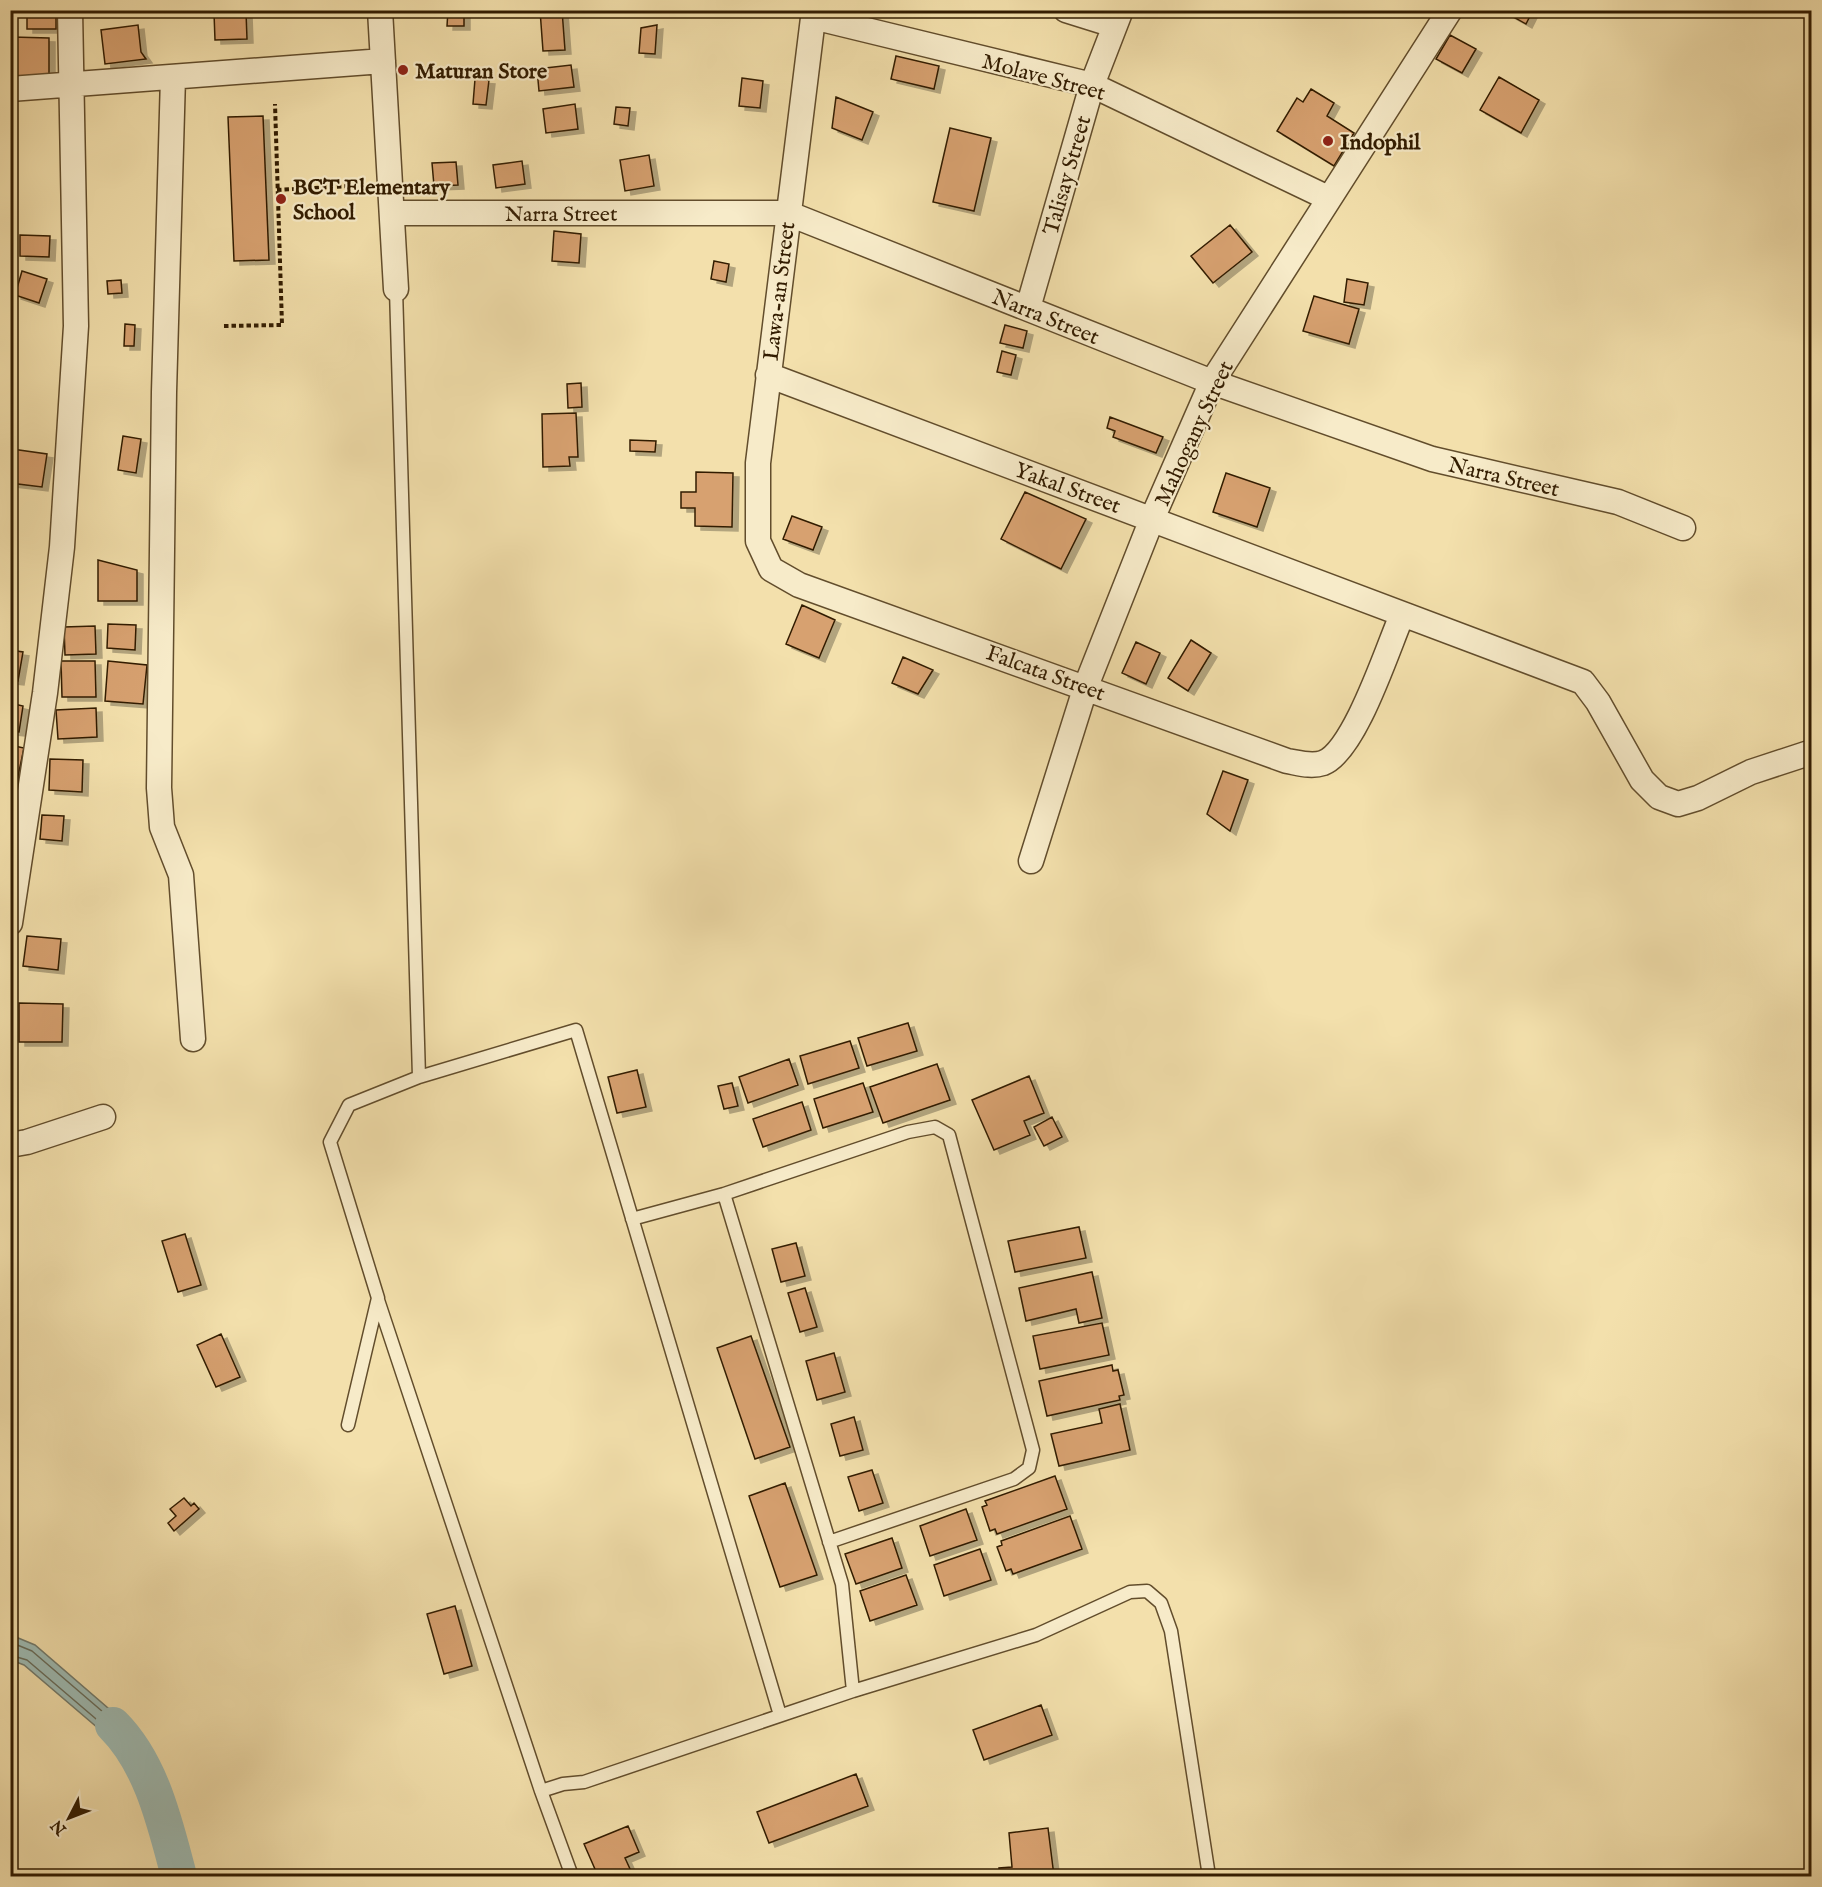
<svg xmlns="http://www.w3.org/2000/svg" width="1822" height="1887" viewBox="0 0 1822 1887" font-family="'IM FELL English',serif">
<defs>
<filter id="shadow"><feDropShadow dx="6" dy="4" stdDeviation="0" flood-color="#0004"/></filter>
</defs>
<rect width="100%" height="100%" fill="#f3e0ac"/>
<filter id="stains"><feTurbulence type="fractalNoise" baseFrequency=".00333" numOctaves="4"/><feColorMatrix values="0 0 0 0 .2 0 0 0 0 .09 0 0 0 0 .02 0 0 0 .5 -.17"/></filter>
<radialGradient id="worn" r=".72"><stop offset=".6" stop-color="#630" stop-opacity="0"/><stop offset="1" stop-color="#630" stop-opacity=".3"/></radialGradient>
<path fill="#9ebbb3" stroke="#737b6c" stroke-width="1.5" d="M11,1635L35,1645L123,1721L140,1764L24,1665L11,1660Z"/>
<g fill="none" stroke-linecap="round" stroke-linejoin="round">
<path stroke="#686c5a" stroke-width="1.5" d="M10,1642L32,1651L117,1724L121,1736H116L27,1660L10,1655"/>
<path stroke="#9ebbb3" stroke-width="36" d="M113,1725C152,1764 165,1824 179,1876"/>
</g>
<path fill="#d7a170" stroke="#321c01" stroke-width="1.5" filter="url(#shadow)" d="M27,10H56V29H27Z
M448,10H464V26H447Z
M540,10H562L565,50L543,51Z
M1501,10H1533L1526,24Z
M246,12L247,39L215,40L214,13Z
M138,25L141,52L146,59L105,64L101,30Z
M657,25L655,54L639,53L641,28Z
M1450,35L1476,49L1462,73L1436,59Z
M12,37L49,38V78L11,77Z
M896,56L939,66L934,89L891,79Z
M571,65L574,87L539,91L537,69Z
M1499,77L1539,100L1521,133L1480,110Z
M742,78L763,81L760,108L739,106Z
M475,79L489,80L486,105L473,104Z
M1311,89L1334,103L1327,116L1354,133L1334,166L1277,131L1297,98L1303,102Z
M836,97L873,112L862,140L832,128Z
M575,104L578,129L546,133L543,109Z
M616,107L630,108L628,126L614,124Z
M263,116L269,260L234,261L228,117Z
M950,128L991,138L974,211L933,202Z
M649,155L654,186L625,191L620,160Z
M522,161L525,184L496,188L493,165Z
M456,162L458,185L434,186L432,163Z
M1230,225L1252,252L1213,283L1191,256Z
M554,231L581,234L579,263L552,261Z
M20,235L50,236L49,257L20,256Z
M714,261L729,264L726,282L711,279Z
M22,271L47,279L39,303L15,295Z
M1347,279L1368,283L1364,305L1344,302Z
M121,280L122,293L108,294L107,281Z
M1314,296L1359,309L1349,344L1303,331Z
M125,324L135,325L134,346H124Z
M1005,325L1027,331L1023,348L1000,343Z
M1002,351L1016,355L1011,375L997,372Z
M581,383L582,407L568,408L567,384Z
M576,413L578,457H569L570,466L543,467L542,414Z
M1110,417L1163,437L1156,453L1113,437L1115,431L1107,428Z
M123,436L141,439L136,473L118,470Z
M630,440L656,441L655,452L630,451Z
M12,449L47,454L42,487L10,483Z
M696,472L733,473L732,527L695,526V508H681V492H696Z
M1226,473L1270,488L1257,527L1213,512Z
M1025,492L1086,519L1061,569L1001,539Z
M792,516L822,527L813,550L783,539Z
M98,560L137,570V601H98Z
M802,605L835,620L819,658L786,644Z
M108,624L136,625L135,650L107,648Z
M95,626L96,654L65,655L64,627Z
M1191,640L1211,653L1188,691L1168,678Z
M1136,642L1160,653L1146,684L1122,673Z
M10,650L23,652L18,681L10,680Z
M903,657L933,670L918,694L892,683Z
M61,661H95L96,697H62Z
M108,661L147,665L143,704L105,701Z
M10,703L23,706L19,732L10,731Z
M96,708L97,737L58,739L56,710Z
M10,745L24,748L17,781L10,779Z
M50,759L83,760L82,792L49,790Z
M1223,771L1248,780L1230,831L1207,814Z
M42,815L64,816L62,841L40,839Z
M27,936L61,939L58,970L23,966Z
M19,1003L63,1004L62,1042H19Z
M908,1023L917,1051L867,1066L858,1038Z
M850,1041L859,1068L808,1084L800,1056Z
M789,1059L798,1085L748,1103L739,1077Z
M937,1064L950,1100L883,1123L870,1087Z
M637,1070L646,1107L617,1113L608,1077Z
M1029,1076L1044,1113L1024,1121L1030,1135L994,1150L972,1100Z
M732,1083L738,1106L724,1109L718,1086Z
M863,1083L873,1112L823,1128L814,1099Z
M802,1102L811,1130L763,1147L753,1119Z
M1052,1117L1062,1137L1044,1146L1034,1127Z
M1079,1227L1086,1258L1015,1272L1008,1241Z
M185,1234L201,1285L178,1292L162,1241Z
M796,1243L805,1276L781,1282L772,1249Z
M1092,1272L1102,1318L1079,1323L1076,1309L1026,1321L1019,1288Z
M805,1288L817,1327L800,1332L788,1293Z
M1102,1323L1109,1355L1040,1369L1033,1336Z
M221,1334L240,1377L216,1387L197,1345Z
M751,1336L790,1447L755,1459L717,1348Z
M834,1353L845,1392L817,1400L806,1361Z
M1112,1365L1113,1371L1118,1370L1124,1395L1119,1396L1120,1400L1047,1416L1039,1381Z
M1120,1404L1130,1450L1059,1466L1051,1434L1102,1423L1099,1409Z
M854,1417L863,1450L840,1456L831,1424Z
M872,1470L883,1503L859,1511L848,1477Z
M1055,1476L1067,1509L997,1534L995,1529L990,1531L982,1507L987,1505L985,1501Z
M785,1483L817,1575L780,1587L749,1496Z
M184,1498L191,1506L194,1503L199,1509L174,1531L168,1523L176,1516L170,1509Z
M966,1509L977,1540L930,1556L920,1526Z
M1070,1516L1082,1549L1013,1574L1011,1569L1006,1571L997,1547L1002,1545L1001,1541Z
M892,1538L902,1568L856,1584L845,1554Z
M980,1549L991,1580L944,1596L934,1565Z
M906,1575L917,1605L870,1621L860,1591Z
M455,1606L472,1666L444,1674L427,1614Z
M1041,1705L1052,1735L984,1760L973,1730Z
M856,1774L868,1806L769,1843L757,1812Z
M628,1826L639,1852L625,1858L631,1871L618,1876H598L584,1844Z
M1048,1828L1054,1876H1000L999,1868L1012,1867L1009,1833Z"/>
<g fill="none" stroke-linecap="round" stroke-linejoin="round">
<defs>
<path id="lane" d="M396,289L419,1077
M724,1194L842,1584L853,1691
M632,1219L724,1194L908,1132L935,1127L949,1135L1033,1450L1029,1468L1014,1479L829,1542
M378,1300L541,1791
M348,1425L378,1298L330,1142L349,1105L419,1077L576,1030L780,1715
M572,1876L541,1791L563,1784L584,1782L853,1691L1036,1635L1130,1592L1147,1591L1161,1603L1171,1631L1209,1876"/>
<path id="street" d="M380,10L396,289
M814,10L758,463V541L771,569L799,585L1287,761C1299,763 1311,767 1323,763C1355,751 1388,647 1402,615
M1066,10L1114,25
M813,17L1092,85L1328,198
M173,77L164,392L159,788L162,827L181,875L193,1039
M10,89L383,61
M392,213H787L1212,382L1432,459L1618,502L1683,528
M1028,308L1092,85L1121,10
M768,375L1583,682L1598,702L1642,780L1659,797L1678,804L1698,798L1751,772L1812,752
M1031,861L1086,686L1152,519L1212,382L1450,10
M10,923L45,693L62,547L76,326L70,10
M10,1145L27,1142L103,1117"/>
</defs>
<use href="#lane" stroke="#624d2c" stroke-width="15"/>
<use href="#street" stroke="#624d2c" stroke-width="27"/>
<path stroke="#321c01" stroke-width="4" stroke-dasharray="4.5 3" stroke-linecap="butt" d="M277,190L368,185
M224,326L282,325L275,104"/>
<use href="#lane" stroke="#f7ebc9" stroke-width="12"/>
<use href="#street" stroke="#f7ebc9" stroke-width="24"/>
</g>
<g fill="#8f2418" stroke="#f7ebc9" stroke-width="2">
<circle cx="403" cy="70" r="6"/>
<circle cx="1328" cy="141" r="6"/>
<circle cx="281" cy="199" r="6"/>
</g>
<g text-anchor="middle" stroke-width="4.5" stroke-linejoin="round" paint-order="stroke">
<g font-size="22" font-weight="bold" fill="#321c01" stroke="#f7ebc9" text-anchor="start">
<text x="415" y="78">Maturan Store</text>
<text x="1340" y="149">Indophil</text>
<text x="293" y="194">BCT Elementary<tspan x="293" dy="25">School</tspan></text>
</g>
<g font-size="22" fill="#321c01" stroke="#f7ebc9">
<text transform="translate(1044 76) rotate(15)" y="8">Molave Street</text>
<text transform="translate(1066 175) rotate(-74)" y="8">Talisay Street</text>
<text x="561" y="221">Narra Street</text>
<text transform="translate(778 291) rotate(-83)" y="8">Lawa-an Street</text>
<text transform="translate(1046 316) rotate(22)" y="8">Narra Street</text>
<text transform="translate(1193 433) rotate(-65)" y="8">Mahogany Street</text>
<text transform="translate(1504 476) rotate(13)" y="8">Narra Street</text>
<text transform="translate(1068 487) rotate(20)" y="8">Yakal Street</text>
<text transform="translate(1046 672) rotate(20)" y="8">Falcata Street</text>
</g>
</g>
<rect width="1822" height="1887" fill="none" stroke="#f3e0ac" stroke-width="36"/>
<rect x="12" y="12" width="1798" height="1863" fill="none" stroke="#321c01" stroke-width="3"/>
<rect x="18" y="18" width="1786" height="1851" fill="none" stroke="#321c01" stroke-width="1.5"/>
<g transform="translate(69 1818) rotate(228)" stroke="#f7ebc9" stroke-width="4.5" paint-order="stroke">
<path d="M0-4.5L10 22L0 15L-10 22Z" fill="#321c01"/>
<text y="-9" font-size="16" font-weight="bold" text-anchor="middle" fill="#321c01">N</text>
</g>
<rect width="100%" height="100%" filter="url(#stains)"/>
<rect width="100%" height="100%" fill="url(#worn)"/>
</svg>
